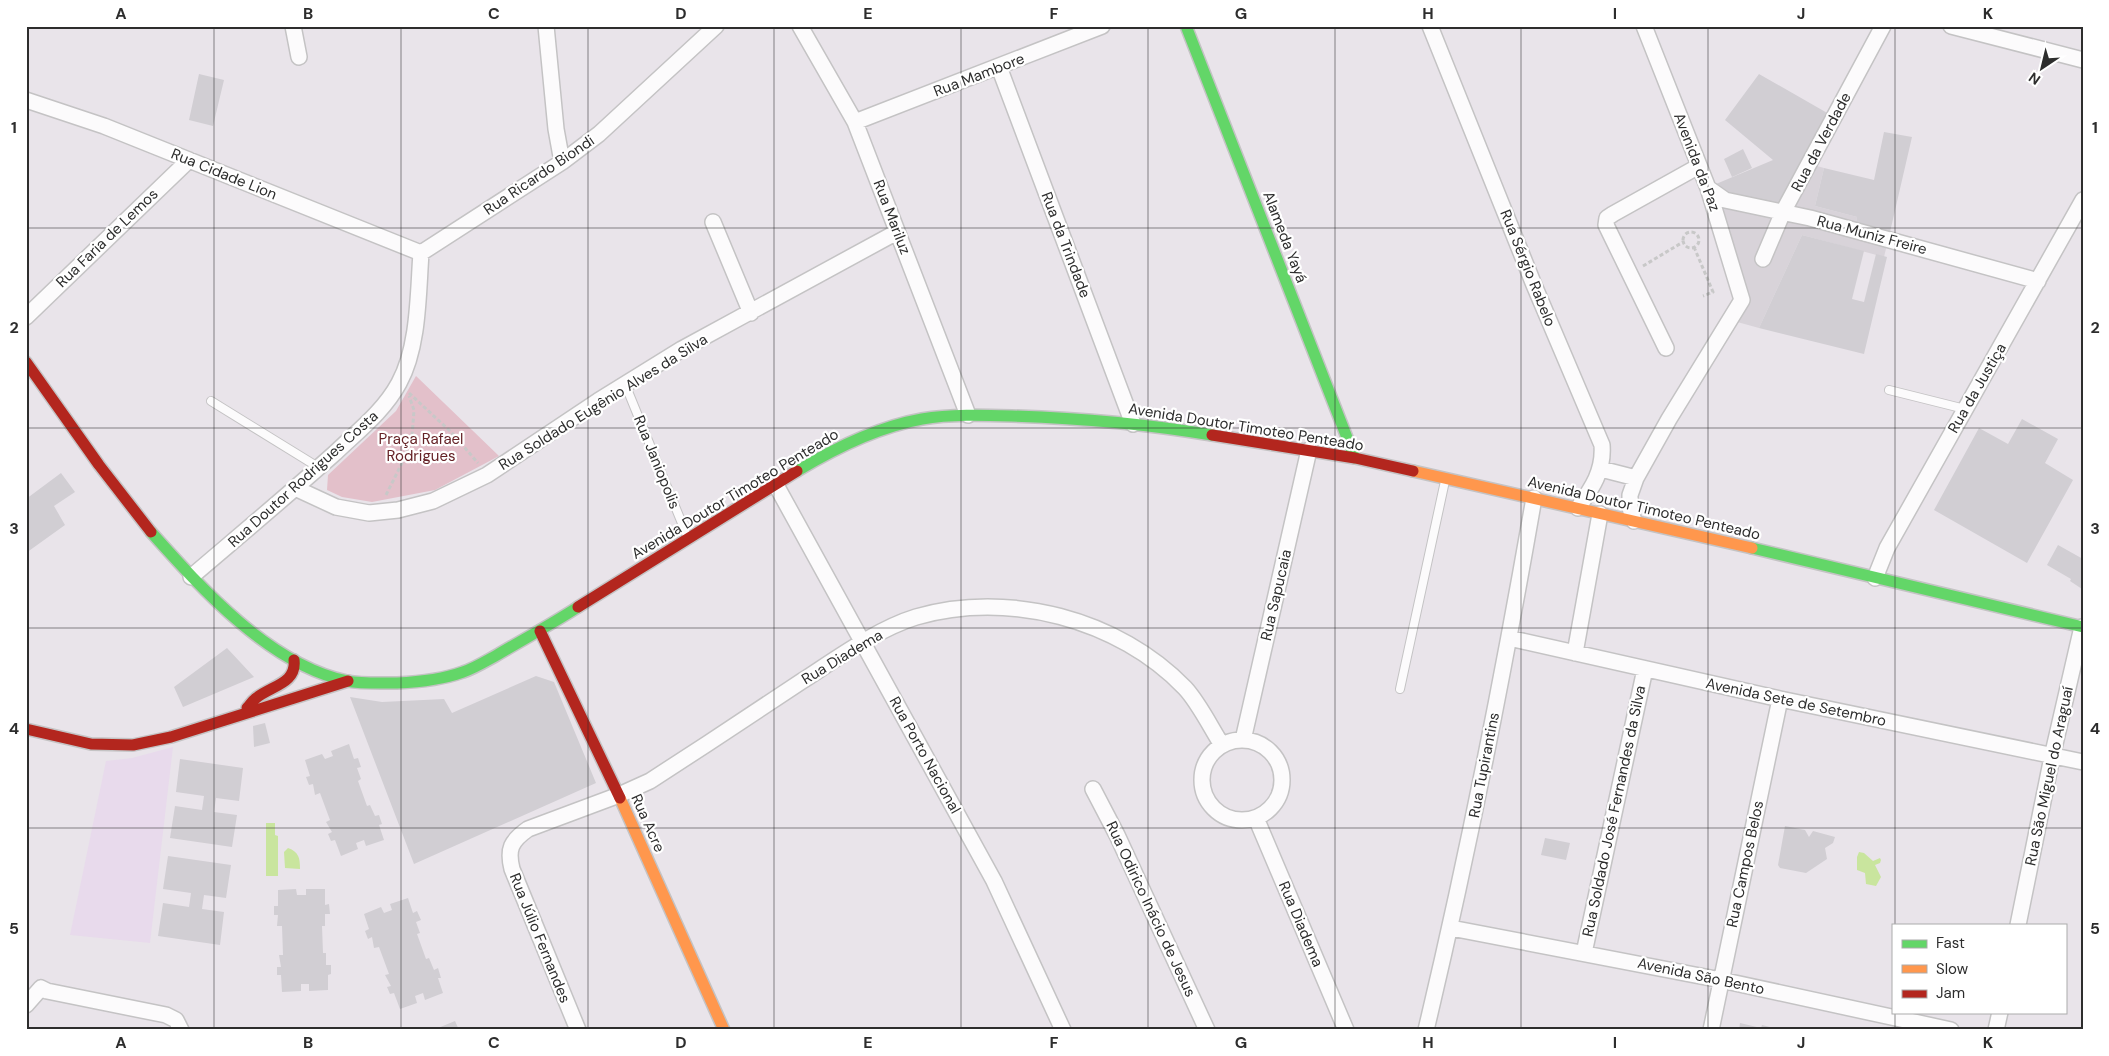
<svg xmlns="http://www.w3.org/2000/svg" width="2109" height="1056" viewBox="0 0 2109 1056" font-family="'DM Sans',sans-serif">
<rect width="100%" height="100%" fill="#e9e4ea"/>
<path fill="#e8daec" d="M173,747L150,943L70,935L106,761L132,758Z"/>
<path fill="#e3c0ca" d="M416,376L499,456L435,490L372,502L342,497L327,490L328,475L396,411Z"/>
<path fill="#d8d3d9" d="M1803,162L1824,168L1815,206L1857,217L1856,224L1890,232L1884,257L1802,235L1759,328L1730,320L1737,299L1708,188L1716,184L1723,193Z"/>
<path fill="#c9e59e" d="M266,823H275V835L278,836V876H266Z
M288,848C299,852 300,858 300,869L285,868L284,852Z
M1859,852L1864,853L1873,861L1880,858L1881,860L1880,863L1875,865L1881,877L1876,886L1866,884L1865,873L1857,870V857Z"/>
<path fill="#d1ced3" d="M199,74L224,80L213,126L189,120Z
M1759,74L1829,114L1787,196L1777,203L1770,204L1723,193L1716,184L1773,160L1725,120Z
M1884,132L1912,137L1890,232L1856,223L1857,217L1815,206L1824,168L1874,180Z
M1743,149L1752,168L1732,177L1724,159Z
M1802,235L1864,251L1852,299L1864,302L1876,254L1887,257L1864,354L1759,328Z
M2022,419L2058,439L2045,463L2073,480L2027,563L1934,510L1979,428L2008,444Z
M61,473L75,492L54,506L65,525L26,553V499Z
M2058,545L2083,559L2082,589L2070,581L2071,579L2047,565Z
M227,648L254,677L183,707L174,687Z
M536,676L554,682L596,783L414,864L350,697L382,702L444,699L452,713Z
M265,723L270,743L254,747L253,726Z
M349,744L354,759L358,758L361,767L357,768L361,779L358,781L367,806L370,805L375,816L379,815L382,824L379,825L384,840L366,846L364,840L356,843L358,849L341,856L335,840L331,841L328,834L332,832L326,822L330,820L320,793L315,795L313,784L309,785L306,777L310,776L305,760L322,754L325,759L333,756L331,751Z
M180,759L243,768L239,801L216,798L214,812L237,815L232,847L170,838L175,806L202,810L204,796L176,792Z
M1785,826L1805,830L1809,837L1813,831L1835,837L1833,843L1825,848L1827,859L1806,873L1780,868L1778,865Z
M1545,838L1570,843L1566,860L1541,855Z
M168,856L231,865L226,898L204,895L202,909L224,912L220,945L158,936L163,903L189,907L191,893L163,889Z
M296,889L297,895H306V889H325V905L329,904L330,914H325V926H322L323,953H326V965H331V974L328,975V990L309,991V984H301V991L282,992L281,975H277V967H281L279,955H283L282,926H277L278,915H274V906H278V890Z
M408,898L413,913L417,911L421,920L416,922L420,933L417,934L426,959L429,958L434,970L438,968L441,978H438L443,993L425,1000L423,993L415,996L417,1003L400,1009L394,993L390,994L387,987L391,986L385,975L389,974L379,947L374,948L372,937L368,939L365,931L369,929L364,914L381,907L384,913L392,910L390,904Z
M455,1021L459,1030H438V1028Z
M1740,1023L1761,1028L1762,1025L1782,1030H1739Z"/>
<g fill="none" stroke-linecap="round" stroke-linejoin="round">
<defs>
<path id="lane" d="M625,384L688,538
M1889,390L1965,409
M211,401L318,467
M1400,689L1445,481"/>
<path id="street" d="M293,26L299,57
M546,26L556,129L562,162
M800,26L855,122L968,415
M1430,26L1534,285L1602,445C1604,471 1592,488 1578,508
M1951,26L2083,60
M999,67L1133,424
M26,100L104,126L421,253
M855,122L1102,26
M1708,188L1725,200L1810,218L2038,281
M713,222L751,313
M421,253L562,162L599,134L716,26
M1763,259L1783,212L1883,26
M26,317L189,160
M1666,348L1606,225L1607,218L1613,214L1699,166
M1601,469L1636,478
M776,485L994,881L1063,1030
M295,488L336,507L369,513L398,510L433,501L487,475L598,401L682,349L897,232
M1634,521L1630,508V495L1636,478L1669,419L1742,300L1708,188L1644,26
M191,577C239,536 288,495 335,453C358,431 384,411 399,383C419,347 418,293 421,253
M1875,578L1887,548L2083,200
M1509,638L1780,699L2083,762
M1575,653L1600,514
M1202 780a40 40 0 1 1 80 0a40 40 0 1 1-80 0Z
M1243,740L1309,450
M1093,789L1117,835L1207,1030
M1256,818L1346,1030
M2018,925L2052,757L2082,627
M1451,928L1721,980L1951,1030
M1584,953L1645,669
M26,1005L41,988L47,991L166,1015L176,1020L181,1030
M578,1030L512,869C507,849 511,841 528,829L619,795L650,781C701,748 751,715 802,681C836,659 877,629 916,617C1008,590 1119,619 1185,688C1199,703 1211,728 1222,745
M1426,1030C1468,854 1503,676 1534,498
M1711,1030L1780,699
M1996,1030L2000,1012"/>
<path id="fast" d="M1186,26L1355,458
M797,471C835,448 877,427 922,419C951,414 982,415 1012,416C1079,418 1146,424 1212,435
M151,532C202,589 270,665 347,681C363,684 381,683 397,683C420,682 441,680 463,672C475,668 486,661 497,655C524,639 552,624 578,607
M1752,548L2083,627"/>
<path id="slow" d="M1413,471L1752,548
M620,798L724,1030"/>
<path id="jam" d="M26,362L99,465L151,532
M1212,435L1355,458L1413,471
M578,607L797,471
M540,631L620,798
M247,708C250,705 252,701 255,699C270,686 297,684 294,660
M26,729L91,744L133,745L171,737L348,681"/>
</defs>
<use href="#lane" stroke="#c4c3c4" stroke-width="10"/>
<use href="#street" stroke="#c4c3c4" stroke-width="18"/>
<use href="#fast" stroke="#c4c3c4" stroke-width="14"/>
<use href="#slow" stroke="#c4c3c4" stroke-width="14"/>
<use href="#jam" stroke="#c4c3c4" stroke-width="14"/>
<path stroke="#c8c8c8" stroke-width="3" stroke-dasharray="4 2.5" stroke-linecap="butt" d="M1683 240a8 8 0 1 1 16 0a8 8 0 1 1-16 0Z
M1694,247L1713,292L1703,296
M1643,266L1683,242
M409,393L451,432L478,463
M386,495L405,457L412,437L414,410L409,396"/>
<use href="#lane" stroke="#fcfbfc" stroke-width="8"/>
<use href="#street" stroke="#fcfbfc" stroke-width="15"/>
<use href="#fast" stroke="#63d668" stroke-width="11"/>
<use href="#slow" stroke="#ff974d" stroke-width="11"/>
<use href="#jam" stroke="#b3261e" stroke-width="11"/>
</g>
<path fill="none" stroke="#2d2d2d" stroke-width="1" stroke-opacity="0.55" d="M214,26V1030M401,26V1030M588,26V1030M774,26V1030M961,26V1030M1148,26V1030M1335,26V1030M1521,26V1030M1708,26V1030M1895,26V925M26,228H2083M26,428H2083M26,628H2083M26,828H2083M1895,1012V1030"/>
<g text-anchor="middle" stroke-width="4.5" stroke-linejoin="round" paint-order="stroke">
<g font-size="15" fill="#2d2d2d" stroke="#fff">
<text transform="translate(979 75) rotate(-21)" y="5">Rua Mambore</text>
<text transform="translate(1821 142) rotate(-62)" y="5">Rua da Verdade</text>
<text transform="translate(1697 162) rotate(69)" y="5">Avenida da Paz</text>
<text transform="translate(224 174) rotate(22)" y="5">Rua Cidade Lion</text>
<text transform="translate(539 175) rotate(-34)" y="5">Rua Ricardo Biondi</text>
<text transform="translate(892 217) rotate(69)" y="5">Rua Mariluz</text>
<text transform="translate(1872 235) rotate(15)" y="5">Rua Muniz Freire</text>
<text transform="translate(1285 237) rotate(69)" y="5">Alameda Yayá</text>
<text transform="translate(107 238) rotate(-44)" y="5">Rua Faria de Lemos</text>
<text transform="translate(1066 245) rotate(69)" y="5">Rua da Trindade</text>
<text transform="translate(1528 268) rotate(68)" y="5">Rua Sérgio Rabelo</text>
<text transform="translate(1977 388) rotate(-60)" y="5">Rua da Justiça</text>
<text transform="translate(603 402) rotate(-32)" y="5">Rua Soldado Eugênio Alves da Silva</text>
<text transform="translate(1246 427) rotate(9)" y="5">Avenida Doutor Timoteo Penteado</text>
<text transform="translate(657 462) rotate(68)" y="5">Rua Janiopolis</text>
<text transform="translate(303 479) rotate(-42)" y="5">Rua Doutor Rodrigues Costa</text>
<text transform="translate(735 494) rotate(-31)" y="5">Avenida Doutor Timoteo Penteado</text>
<text transform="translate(1644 508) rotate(13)" y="5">Avenida Doutor Timoteo Penteado</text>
<text transform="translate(1276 595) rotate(-77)" y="5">Rua Sapucaia</text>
<text transform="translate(842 657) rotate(-31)" y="5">Rua Diadema</text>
<text transform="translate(1796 702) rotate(12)" y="5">Avenida Sete de Setembro</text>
<text transform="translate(925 755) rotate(61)" y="5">Rua Porto Nacional</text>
<text transform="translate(1484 765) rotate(-79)" y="5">Rua Tupirantins</text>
<text transform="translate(2049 776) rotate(-78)" y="5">Rua São Miguel do Araguaí</text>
<text transform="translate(1614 811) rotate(-78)" y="5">Rua Soldado José Fernandes da Silva</text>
<text transform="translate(648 823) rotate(66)" y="5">Rua Acre</text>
<text transform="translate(1745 864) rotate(-78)" y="5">Rua Campos Belos</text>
<text transform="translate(1151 909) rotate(65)" y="5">Rua Odirico Inácio de Jesus</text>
<text transform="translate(1301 924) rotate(67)" y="5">Rua Diadema</text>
<text transform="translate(540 938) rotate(68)" y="5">Rua Júlio Fernandes</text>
<text transform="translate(1701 976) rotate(12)" y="5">Avenida São Bento</text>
</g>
<g font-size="15" fill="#652226" stroke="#fff">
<text x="421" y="444">Praça Rafael<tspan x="421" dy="17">Rodrigues</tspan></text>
</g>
</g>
<rect width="2109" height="1056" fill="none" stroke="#ffffff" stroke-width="55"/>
<rect x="1892" y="924" width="175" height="90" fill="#ffffff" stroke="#ababab"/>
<rect x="1902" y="940" width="25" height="8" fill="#63d668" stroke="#ababab"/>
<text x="1936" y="948" font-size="15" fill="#2d2d2d">Fast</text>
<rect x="1902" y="965" width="25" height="8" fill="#ff974d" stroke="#ababab"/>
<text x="1936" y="974" font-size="15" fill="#2d2d2d">Slow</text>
<rect x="1902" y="990" width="25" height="8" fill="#b3261e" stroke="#ababab"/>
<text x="1936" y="998" font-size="15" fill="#2d2d2d">Jam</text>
<g transform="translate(2042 68) rotate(215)" stroke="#ffffff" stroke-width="4" paint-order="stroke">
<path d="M0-4L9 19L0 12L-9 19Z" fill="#2d2d2d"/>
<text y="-8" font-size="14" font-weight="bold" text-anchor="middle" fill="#2d2d2d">N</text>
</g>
<rect x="28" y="28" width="2054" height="1000" fill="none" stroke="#2d2d2d" stroke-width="2"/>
<g font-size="16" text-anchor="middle" font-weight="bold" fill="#2d2d2d">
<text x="121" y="19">A</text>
<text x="308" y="19">B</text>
<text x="494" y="19">C</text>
<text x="681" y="19">D</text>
<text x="868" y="19">E</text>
<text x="1054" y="19">F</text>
<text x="1241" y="19">G</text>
<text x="1428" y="19">H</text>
<text x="1615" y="19">I</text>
<text x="1801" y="19">J</text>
<text x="1988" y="19">K</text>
<text x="14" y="133">1</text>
<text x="2095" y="133">1</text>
<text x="14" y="333">2</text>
<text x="2095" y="333">2</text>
<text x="14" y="534">3</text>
<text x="2095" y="534">3</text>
<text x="14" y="734">4</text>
<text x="2095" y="734">4</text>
<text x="14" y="934">5</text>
<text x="2095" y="934">5</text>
<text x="121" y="1048">A</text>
<text x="308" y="1048">B</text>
<text x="494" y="1048">C</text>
<text x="681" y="1048">D</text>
<text x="868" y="1048">E</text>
<text x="1054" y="1048">F</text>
<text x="1241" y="1048">G</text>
<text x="1428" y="1048">H</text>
<text x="1615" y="1048">I</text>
<text x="1801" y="1048">J</text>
<text x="1988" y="1048">K</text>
</g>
</svg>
